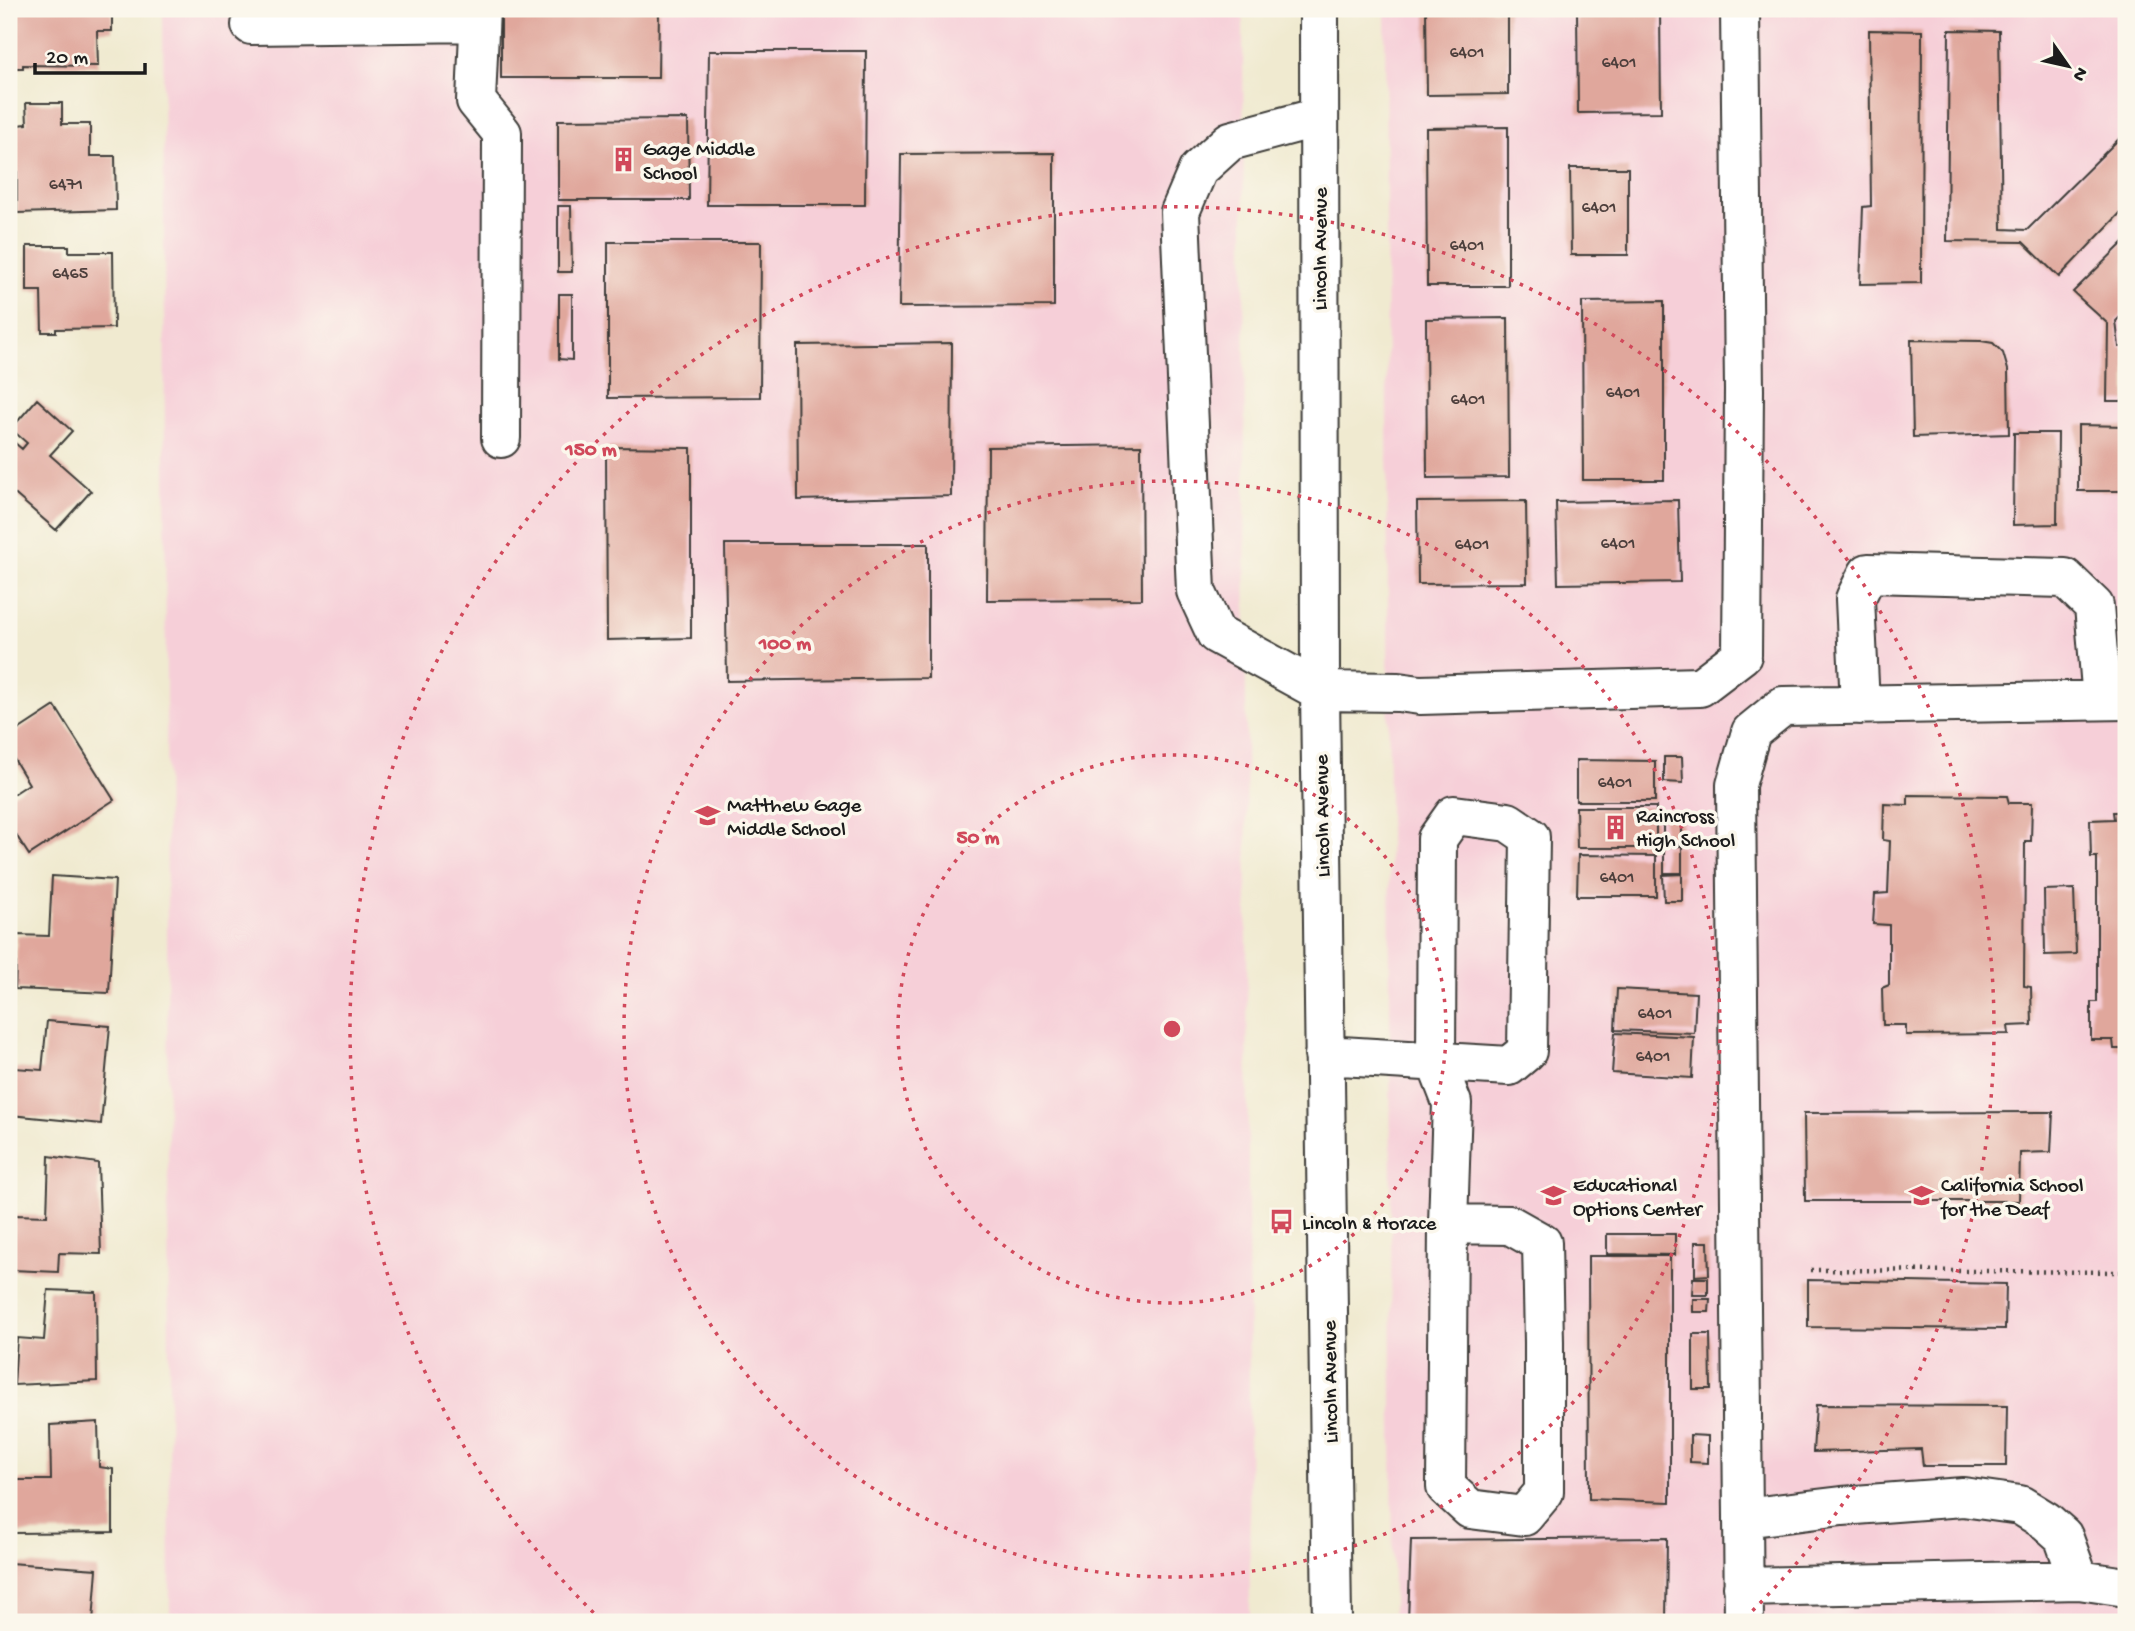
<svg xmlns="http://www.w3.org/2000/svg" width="2135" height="1631" viewBox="0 0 2135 1631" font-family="'Gochi Hand',sans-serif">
<rect width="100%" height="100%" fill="#fbf7ec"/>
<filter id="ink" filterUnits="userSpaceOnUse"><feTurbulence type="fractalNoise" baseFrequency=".0143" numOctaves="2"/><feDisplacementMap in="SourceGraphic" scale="14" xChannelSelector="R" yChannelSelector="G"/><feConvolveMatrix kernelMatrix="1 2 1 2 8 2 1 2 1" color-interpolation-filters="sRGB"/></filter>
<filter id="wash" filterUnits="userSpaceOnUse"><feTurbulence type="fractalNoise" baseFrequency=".00686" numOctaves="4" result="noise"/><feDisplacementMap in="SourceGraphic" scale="28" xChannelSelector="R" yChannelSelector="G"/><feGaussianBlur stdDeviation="1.57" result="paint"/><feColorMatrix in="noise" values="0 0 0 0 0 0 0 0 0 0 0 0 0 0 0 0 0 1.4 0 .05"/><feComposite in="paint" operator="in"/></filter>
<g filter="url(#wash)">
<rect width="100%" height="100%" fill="#f0ead0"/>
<path fill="#f6cfd8" d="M163,9H1243L1250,1622H170Z
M1385,9H2126V1622H1393Z"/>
<g id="blocks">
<path fill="#e0a79c" d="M15,9H112V31H97L98,66L23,65V68H15Z
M501,9H659L658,78H501Z
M1426,9H1508V94L1427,95Z
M1577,9H1660L1661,112L1578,113Z
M1869,30L1922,31L1921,283L1860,284L1863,207L1871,206Z
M1949,30L1999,31L2002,229L2027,230L2126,132V207L2059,277L2023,242L1947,241Z
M709,51H866L865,205H707Z
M26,103H62V124H90V156H115L116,210L17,213V125L27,124Z
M688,119L689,200H558V120Z
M1508,127V286H1427L1426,128Z
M1054,153V306L899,307L901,154Z
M1570,168H1628V255H1571Z
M558,206H571L572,272H558Z
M2126,240V311L2116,321L2119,347H2126V401H2107L2108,324L2073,292Z
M608,242H761L760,397L608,398Z
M27,246H69V252H113L114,328L56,329V332H42L41,291H27Z
M559,294H572V360L559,359Z
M1664,301V480H1583L1582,302Z
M1508,318L1509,477L1427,478L1426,319Z
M1911,340L1981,341L1993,343L2003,353L2008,370L2009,434L1913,437Z
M952,343L951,496L798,500L797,345Z
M37,399L72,431L50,455L91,491L56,530L9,489V438L22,449L27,443L11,429Z
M2078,425L2126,426V491H2078Z
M2014,433H2058L2057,524L2013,525Z
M1141,445L1142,599L987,600L988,447Z
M606,447L691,448V638L607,640Z
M1678,500L1680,582L1558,584L1556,502Z
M1526,501L1527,583L1418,584L1417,502Z
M725,544H928V678L727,681Z
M55,706L114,800L29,855L9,824V797L29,784L9,751V736Z
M1664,757H1682L1683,783L1664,782Z
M1576,760L1655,761V801H1576Z
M1908,795L2007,796L2009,803H2032L2031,841H2025L2024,986L2031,987L2032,1025L2008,1026L2009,1034L1906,1035V1025H1883L1882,988L1889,985V925L1873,924L1875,894L1888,893L1890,841L1883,840L1884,804L1908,805Z
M1576,807H1656V848H1577Z
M2113,812H2126V1049H2114L2113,1040H2091V1002H2097V857H2091L2090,820L2114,819Z
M1663,816H1682V844H1663Z
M1664,846H1682V873H1664Z
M1578,855L1656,856V896H1577Z
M1682,874V901H1664L1663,875Z
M52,876L115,880L109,993L15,989L17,935L49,936Z
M2074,889L2076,954L2045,955L2044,890Z
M1617,989L1696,993L1694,1033L1615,1030Z
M47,1021L110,1026L101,1124L11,1115L15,1068L42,1070Z
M1615,1033L1694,1037L1692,1078L1612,1073Z
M2053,1112L2051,1152L2020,1153L2019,1201H1805L1804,1113Z
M49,1156L98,1163L101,1254L59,1253L58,1272L12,1270L14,1215L47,1216Z
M1607,1234H1675V1255L1607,1254Z
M1695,1242H1708L1709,1275L1695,1276Z
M1588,1256H1670V1502L1589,1499Z
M1693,1278H1708V1295H1692Z
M1808,1280L2006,1284L2005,1329L1808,1327Z
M48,1290L96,1292L97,1381L14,1385L17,1338L44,1340Z
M1693,1299H1710L1709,1312H1693Z
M1693,1334H1710L1711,1389H1693Z
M1816,1405L2007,1406L2006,1466H1923L1921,1449L1813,1452Z
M98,1422L99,1467L113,1469V1532L14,1533V1480H51L50,1425Z
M1690,1435L1708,1436V1463L1690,1462Z
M1667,1538L1666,1622L1408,1621L1411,1540Z
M9,1563L97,1569L93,1622H33L34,1618L9,1617Z"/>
</g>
</g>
<g filter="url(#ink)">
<use href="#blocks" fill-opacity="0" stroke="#3c3b37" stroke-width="2"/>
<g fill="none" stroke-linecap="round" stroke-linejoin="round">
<defs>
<path id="minor" d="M480,9L476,101L502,133L501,438
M1319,9L1320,691L1332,1622
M251,25L479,22
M1319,117L1230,141L1198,170L1180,212L1196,591L1216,634L1320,691L1398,692L1420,695L1700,687L1742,655L1744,390L1740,9
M1860,705L1855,599L1868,573L2065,578L2094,606L2102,700
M1324,1055L1509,1066L1527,1051L1530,837L1508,822L1454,815L1437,839L1436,1062L1452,1103L1448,1224L1446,1487L1470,1509L1524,1516L1544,1492V1342L1542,1243L1510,1225L1448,1224
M1743,1518L1842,1506L1963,1497L2020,1505L2046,1521L2063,1536L2079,1580
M1743,1587L2079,1580L2126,1587
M1744,1622L1736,785L1751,732L1783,706L2126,700"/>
</defs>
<use href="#minor" stroke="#3c3b37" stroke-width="42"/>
<path stroke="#3c3b37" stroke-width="4.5" stroke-dasharray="2 5" stroke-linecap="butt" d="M1811,1270L2126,1272"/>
<use href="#minor" stroke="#fff" stroke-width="38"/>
</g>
</g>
<g fill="none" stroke="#d1495b" stroke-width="3.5" stroke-dasharray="3.5 7">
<circle cx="1172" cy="1029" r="274"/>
<circle cx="1172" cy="1029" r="548"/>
<path d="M601 1620A822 822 0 1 1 1743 1620"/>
</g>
<defs>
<symbol id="building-bare" viewBox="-9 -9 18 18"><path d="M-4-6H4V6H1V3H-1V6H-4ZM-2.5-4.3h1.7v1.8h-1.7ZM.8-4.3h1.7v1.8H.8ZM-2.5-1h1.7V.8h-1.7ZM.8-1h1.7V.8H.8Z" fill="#d1495b" stroke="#fbf7ec" stroke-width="2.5" paint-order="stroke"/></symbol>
<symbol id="school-bare" viewBox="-9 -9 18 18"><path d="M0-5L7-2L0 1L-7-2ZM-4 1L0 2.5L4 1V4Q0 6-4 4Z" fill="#d1495b" stroke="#fbf7ec" stroke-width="2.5" paint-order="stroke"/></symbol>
<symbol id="bus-bare" viewBox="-9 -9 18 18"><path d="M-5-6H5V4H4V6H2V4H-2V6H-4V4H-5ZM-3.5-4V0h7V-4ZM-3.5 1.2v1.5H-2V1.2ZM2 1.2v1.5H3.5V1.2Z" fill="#d1495b" stroke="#fbf7ec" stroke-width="2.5" paint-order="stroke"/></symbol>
</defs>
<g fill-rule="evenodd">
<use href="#building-bare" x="606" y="142" width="35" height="35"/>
<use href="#school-bare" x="690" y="798" width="35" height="35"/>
<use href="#building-bare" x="1598" y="810" width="35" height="35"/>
<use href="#school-bare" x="1536" y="1178" width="35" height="35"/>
<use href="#school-bare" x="1904" y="1178" width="35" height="35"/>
<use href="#bus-bare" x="1264" y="1204" width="35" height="35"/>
</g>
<g text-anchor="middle" stroke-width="7" stroke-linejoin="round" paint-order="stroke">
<g font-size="18" fill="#4d3f3c">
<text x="1467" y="57">6401</text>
<text x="1619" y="67">6401</text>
<text x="66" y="189">6471</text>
<text x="1599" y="212">6401</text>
<text x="1467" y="250">6401</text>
<text x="70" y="278">6465</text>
<text x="1623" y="397">6401</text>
<text x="1468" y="404">6401</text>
<text x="1618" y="548">6401</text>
<text x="1472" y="549">6401</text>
<text x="1615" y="787">6401</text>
<text x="1617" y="882">6401</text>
<text x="1655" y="1018">6401</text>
<text x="1653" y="1061">6401</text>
</g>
<g font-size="21" fill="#1c1c1c" stroke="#fbf7ec" text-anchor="start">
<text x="643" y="155">Gage Middle<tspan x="643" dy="24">School</tspan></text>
<text x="727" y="811">Matthew Gage<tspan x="727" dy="24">Middle School</tspan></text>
<text x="1636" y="822">Raincross<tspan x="1636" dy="24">High School</tspan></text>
<text x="1573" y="1191">Educational<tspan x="1573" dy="24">Options Center</tspan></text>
<text x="1941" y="1191">California School<tspan x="1941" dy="24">for the Deaf</tspan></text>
<text x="1302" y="1229">Lincoln &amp; Horace</text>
</g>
<g font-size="21" fill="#1c1c1c" stroke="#fbf7ec">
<text transform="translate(1319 249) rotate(-90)" y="7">Lincoln Avenue</text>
<text transform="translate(1321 816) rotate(-91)" y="7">Lincoln Avenue</text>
<text transform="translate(1329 1382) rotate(-91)" y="7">Lincoln Avenue</text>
</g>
</g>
<circle cx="1172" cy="1029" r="10" fill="#d1495b" stroke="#fbf7ec" stroke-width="3.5"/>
<g font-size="21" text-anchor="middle" font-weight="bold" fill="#d1495b" stroke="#fbf7ec" stroke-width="7" stroke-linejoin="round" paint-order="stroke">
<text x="591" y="455">150 m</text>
<text x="785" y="649">100 m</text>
<text x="978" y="843">50 m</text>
</g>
<rect width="2135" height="1631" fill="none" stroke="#fbf7ec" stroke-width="35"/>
<g transform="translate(2068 66) rotate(124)" stroke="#fbf7ec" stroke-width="5" paint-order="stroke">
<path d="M0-5L12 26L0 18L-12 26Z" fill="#1c1c1c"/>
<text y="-10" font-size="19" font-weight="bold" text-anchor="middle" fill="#1c1c1c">N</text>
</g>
<path d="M35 63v10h110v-10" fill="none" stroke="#1c1c1c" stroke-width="3.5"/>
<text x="46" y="63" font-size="21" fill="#1c1c1c" stroke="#fbf7ec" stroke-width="5" paint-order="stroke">20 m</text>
</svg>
